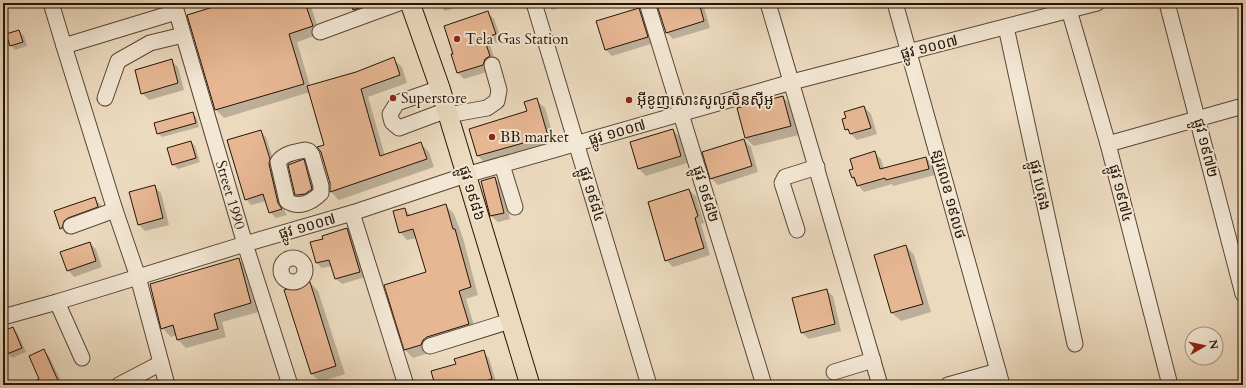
<svg xmlns="http://www.w3.org/2000/svg" width="1246" height="388" viewBox="0 0 1246 388" font-family="Cardo,'Noto Sans Khmer',serif">
<rect width="100%" height="100%" fill="#ecdabf"/>
<filter id="stains"><feTurbulence type="fractalNoise" baseFrequency=".005" numOctaves="4"/><feColorMatrix values="0 0 0 0 .2 0 0 0 0 .09 0 0 0 0 .02 0 0 0 .5 -.17"/></filter>
<radialGradient id="worn" r=".72"><stop offset=".6" stop-color="#630" stop-opacity="0"/><stop offset="1" stop-color="#630" stop-opacity=".3"/></radialGradient>
<path fill="#0003" d="M229,3H310L320,34L297,42L310,86L356,73L393,59L402,67L407,83L368,97L385,156L421,144L429,152L434,167L339,200L331,192L326,145L310,92L224,118L216,110L188,15Z
M352,3H393L362,18L354,10Z
M437,3H469L445,11Z
M545,3H575L552,10Z
M665,3H703L710,28L673,39L667,33Z
M638,9L645,16L654,43L612,56L605,49Z
M488,13L494,19L502,41L490,45L496,63L490,71L464,79L457,72Z
M19,32L24,36L27,46L15,50L11,45Z
M171,61L178,67L184,90L149,100L142,93Z
M783,97L792,106L799,135L754,146L745,138Z
M536,100L545,108L556,145L486,164L478,156L470,130L528,112Z
M864,107L871,114L877,134L857,140L846,129Z
M192,113L197,118L199,127L162,137L158,133Z
M673,130L679,136L687,163L646,176L639,169L631,142Z
M260,131L266,137L275,165V171L284,210L287,215L276,218L270,212L266,201L251,205L246,199Z
M744,140L751,147L758,172L718,185L711,178Z
M191,142L195,146L200,162L178,169L173,164Z
M874,152L881,159L884,169L926,158L932,164L935,175L893,186L892,184L864,192L852,178L854,170Z
M304,161L308,165L316,193L300,199L296,194Z
M495,178L501,185L510,219L498,222L491,216L482,182Z
M154,186L161,193L169,225L145,231L139,225Z
M689,190L696,196L704,223L701,224L710,255L673,267L666,260Z
M94,198L101,205L104,213L70,227L67,235L61,228L55,211Z
M446,206L454,214L463,238L478,295L466,299L476,332L429,353L413,358L405,350L385,285L427,273L417,238L407,240L400,232L405,209L411,216Z
M347,229L353,235L365,277L342,284L336,279L332,266L322,268L317,263L324,240Z
M89,243L96,249L102,267L74,277L68,270Z
M906,246L914,255L931,312L901,321L892,313L875,255Z
M238,259L247,268L259,312L222,322L226,337L186,348L178,340L177,335L171,337L162,328Z
M310,283L318,291L345,374L320,382L311,373Z
M826,290L833,296L841,331L809,339L802,333Z
M13,328L17,332L26,352L12,358L8,353L3,342V332Z
M44,351L49,356L63,385H28L41,380Z
M483,352L489,358L497,385H436L457,365Z
M83,381L87,385H77V383Z"/>
<path fill="#e7b793" stroke="#251406" d="M226,3H305L313,26L289,34L304,84L215,110L187,15Z
M351,3H373L353,10Z
M662,3H699L704,21L666,33L657,5Z
M639,8L648,37L605,50L596,21Z
M488,11L496,34L484,38L490,56L485,59L483,65L457,73L451,54H453L444,26Z
M19,30L23,42L10,46L6,34Z
M394,57L400,75L361,89L380,156L421,142L427,159L330,192V183L321,152L317,147L324,145L307,86L356,72Z
M172,59L178,83L141,94L135,70Z
M783,96L791,126L745,138L737,108Z
M537,98L548,136L477,156L469,129L527,111L524,102Z
M864,106L871,128L850,134L848,129L845,130L842,119L846,118L844,112Z
M193,112L196,123L157,134L154,123Z
M673,129L681,156L638,169L630,142Z
M261,130L270,159L269,164L278,203L282,209L269,213L263,194L245,200L227,140Z
M744,139L752,166L710,179L702,152Z
M191,141L196,158L172,165L167,148Z
M875,151L880,169L926,157L929,169L886,180L885,178L857,186L854,177L852,178L849,170L853,169L850,159Z
M304,159L312,189L305,194L297,195H295L288,165Z
M495,177L504,213L490,216L481,181Z
M155,185L163,218L138,225L129,192Z
M689,189L698,216L695,218L704,248L665,261L648,202Z
M95,197L98,207L68,218L64,221L62,228L60,229L54,211Z
M446,204L453,229H455L471,287L459,291L469,324L427,337L423,340L421,345L404,350L384,285L426,272L413,229L399,233L393,211L405,208L407,216Z
M347,228L360,272L335,279L329,260L316,263L310,242L323,239L322,236Z
M90,242L96,261L67,271L60,252Z
M906,245L923,304L891,313L874,255Z
M239,258L251,303L214,314L218,329L177,340L173,325L161,329L150,284Z
M310,282L336,366L311,374L284,290Z
M827,289L835,324L801,333L792,298Z
M13,327L22,348L7,354L3,344V331Z
M44,349L60,385H26L39,379L29,356Z
M484,350L492,379L471,385H435L431,371L456,364L454,359Z"/>
<g fill="none" stroke-linecap="round" stroke-linejoin="round">
<defs>
<g id="minor">
<path d="M51,3L64,46L176,12"/>
<path id="s1" d="M174,3L245,244L290,385"/>
<path d="M534,3L649,385"/>
<path d="M647,3L764,385"/>
<path d="M768,3L880,385"/>
<path d="M895,3L1002,385"/>
<path d="M1067,3L1108,144L1170,385"/>
<path d="M1167,3L1243,294"/>
<path d="M1006,27L1075,344"/>
<path d="M320,32L399,3"/>
<path d="M64,46L115,210L138,277L167,385"/>
<path d="M440,88L397,103L390,114L392,122L399,128L447,110"/>
<path d="M105,98L118,61L150,43L183,35"/>
<path d="M448,115L487,108L497,101L499,90L492,65"/>
<path d="M1108,144L1243,106"/>
<path d="M305,150L309,151L312,155L321,186V193C312,202 299,209 287,201L278,162C284,153 296,152 305,150Z"/>
<path d="M502,165L515,207"/>
<path d="M352,213L406,385"/>
<path d="M71,226L115,210"/>
<path d="M797,230L782,183L785,177L817,167"/>
<circle cx="293" cy="270" r="12"/>
<path d="M57,302L82,358"/>
<path d="M3,317L57,302L245,244L352,213L466,175L792,82L1097,3"/>
<path d="M430,346L510,321"/>
<path d="M834,372L873,360"/>
<path d="M119,385L161,363"/>
<path d="M948,385L998,371"/>
</g>
<path id="major" d="M410,3L440,88L530,385"/>
</defs>
<use href="#minor" stroke="#574634" stroke-width="17"/>
<use href="#major" stroke="#251406" stroke-width="21"/>
<use href="#minor" stroke="#f3e7d5" stroke-width="15"/>
<use href="#major" stroke="#ecdabf" stroke-width="19"/>
</g>
<g fill="#8f2418" stroke="#f3e7d5" stroke-width="1.5">
<circle cx="457" cy="39" r="4"/>
<circle cx="393" cy="98" r="4"/>
<circle cx="629" cy="100" r="4"/>
<circle cx="492" cy="137" r="4"/>
</g>
<g text-anchor="middle" stroke-width="4" stroke-linejoin="round" paint-order="stroke">
<g font-size="15" fill="#251406" stroke="#f3e7d5" text-anchor="start">
<text x="465" y="44">Tela Gas Station</text>
<text x="401" y="103">Superstore</text>
<text x="637" y="105">អ៊ីខូញសោះសូលូសិនស៊ីអូ</text>
<text x="500" y="142">BB market</text>
</g>
<g font-size="15" fill="#251406" stroke="#f3e7d5">
<text transform="translate(929 47) rotate(-14)" y="5">ផ្លូវ ១០០៧</text>
<text transform="translate(617 132) rotate(-16)" y="5">ផ្លូវ ១០០៧</text>
<text transform="translate(1206 148) rotate(76)" y="5">ផ្លូវ ១៩៧២</text>
<text transform="translate(1040 185) rotate(78)" y="5">ផ្លូវ បេតុង</text>
<text transform="translate(472 193) rotate(73)" y="5">ផ្លូវ ១៩៨៦</text>
<text transform="translate(1121 193) rotate(76)" y="5">ផ្លូវ ១៩៧៤</text>
<text dy="5" stroke="none"><textPath href="#s1" startOffset="200">Street 1990</textPath></text>
<text transform="translate(592 194) rotate(73)" y="5">ផ្លូវ ១៩៨៤</text>
<text transform="translate(706 194) rotate(73)" y="5">ផ្លូវ ១៩៨២</text>
<text transform="translate(949 194) rotate(75)" y="5">ន្ឡរលេខ ១៩លថ</text>
<text transform="translate(307 226) rotate(-16)" y="5">ផ្លូវ ១០០៧</text>
</g>
</g>
<rect width="1246" height="388" fill="none" stroke="#ecdabf" stroke-width="16"/>
<rect x="4" y="4" width="1238" height="380" fill="none" stroke="#251406" stroke-width="2"/>
<rect x="8" y="8" width="1230" height="372" fill="none" stroke="#251406"/>
<g transform="translate(1204 346) rotate(81)"><circle r="19" fill="#f3e7d5" stroke="#a19382"/>
<path d="M0-3L7 15L0 10L-7 15Z" fill="#8f2418"/>
<text y="-6" font-size="11" font-weight="bold" text-anchor="middle" fill="#251406">N</text>
</g>
<rect width="100%" height="100%" filter="url(#stains)"/>
<rect width="100%" height="100%" fill="url(#worn)"/>
</svg>
